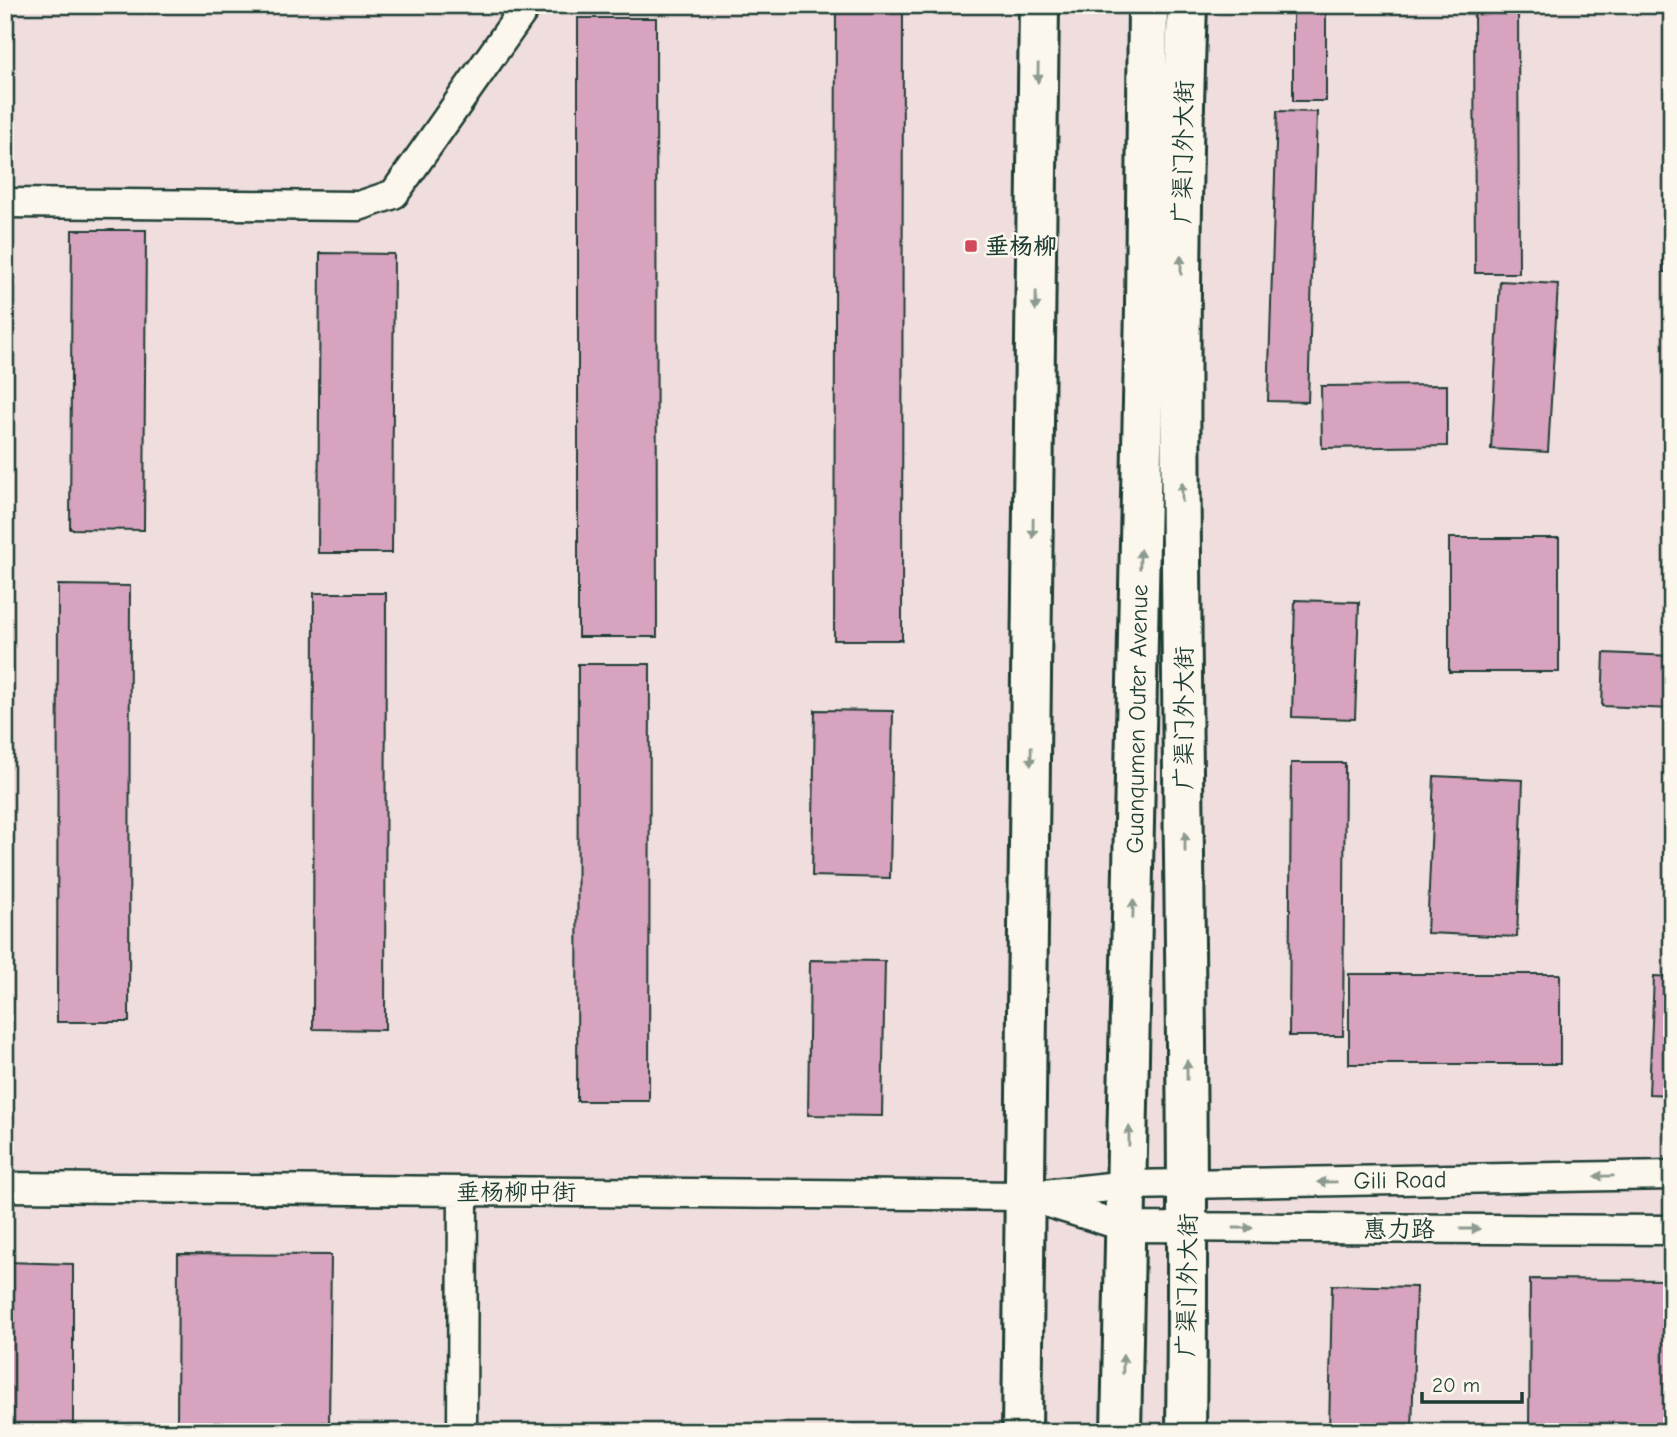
<svg xmlns="http://www.w3.org/2000/svg" width="1677" height="1437" viewBox="0 0 1677 1437" font-family="'Comic Neue','LXGW WenKai TC',sans-serif">
<rect width="100%" height="100%" fill="#f0dede"/>
<filter id="ink" filterUnits="userSpaceOnUse"><feTurbulence type="fractalNoise" baseFrequency=".0143" numOctaves="2"/><feDisplacementMap in="SourceGraphic" scale="14" xChannelSelector="R" yChannelSelector="G"/><feConvolveMatrix kernelMatrix="1 2 1 2 8 2 1 2 1" color-interpolation-filters="sRGB"/></filter>
<g filter="url(#ink)">
<path fill="#d7a3be" stroke="#1f3d34" stroke-width="2" d="M836,5H903L902,640H834Z
M1293,5H1326V101H1293Z
M1474,5H1518L1519,273H1475Z
M578,18H656L657,637H578Z
M1277,111L1317,112L1308,402L1268,401Z
M1672,133V272H1663Z
M72,230H146L144,530L70,529Z
M320,253L394,254L392,553H318Z
M1500,281L1558,284L1548,452L1491,449Z
M1447,385V446L1322,448L1321,386Z
M1449,538H1559V672H1449Z
M58,585L130,586L129,1022H57Z
M314,593H386L385,1030L313,1029Z
M1295,600L1359,602L1355,719L1292,717Z
M1604,653L1672,656V709L1602,706Z
M578,664H650L649,1101H577Z
M815,710L893,711L890,878L812,876Z
M1291,763H1345L1343,1036H1289Z
M1434,776L1523,780L1517,937L1427,933Z
M810,960L885,961L882,1116L808,1115Z
M1349,974H1560V1064H1349Z
M1654,976L1672,977V1095L1649,1094Z
M178,1254L331,1255L329,1425L177,1423Z
M5,1262L73,1264V1432H5Z
M1530,1279L1672,1280V1432H1529Z
M1332,1285L1416,1287L1412,1432H1329Z"/>
<g fill="none" stroke-linecap="round" stroke-linejoin="round">
<defs>
<path id="street" d="M5,203L359,206L394,194L527,5
M5,1187L1026,1196L1128,1185L1672,1175
M1039,1200L1126,1227L1672,1230
M462,1432L463,1191"/>
<path id="secondary" d="M1186,1432C1192,956 1170,480 1187,5"/>
<path id="primary" d="M1022,1432L1039,5
M1121,1432L1145,307L1148,5"/>
</defs>
<use href="#street" stroke="#1f3d34" stroke-width="33"/>
<use href="#secondary" stroke="#1f3d34" stroke-width="44"/>
<use href="#primary" stroke="#1f3d34" stroke-width="44"/>
<use href="#street" stroke="#fbf7ec" stroke-width="28"/>
<use href="#secondary" stroke="#fbf7ec" stroke-width="38"/>
<use href="#primary" stroke="#fbf7ec" stroke-width="38"/>
</g>
<defs><path id="oneway-solid" d="M-6-.8H1V-3.2L6.5 0L1 3.2V.8H-6Z" transform="scale(1.75)"/></defs>
<g fill="#8d9a90">
<use href="#oneway-solid" transform="translate(1038 73) rotate(91)"/>
<use href="#oneway-solid" transform="translate(1181 265) rotate(-90)"/>
<use href="#oneway-solid" transform="translate(1036 301) rotate(91)"/>
<use href="#oneway-solid" transform="translate(1182 492) rotate(-90)"/>
<use href="#oneway-solid" transform="translate(1033 528) rotate(91)"/>
<use href="#oneway-solid" transform="translate(1140 559) rotate(-89)"/>
<use href="#oneway-solid" transform="translate(1031 756) rotate(91)"/>
<use href="#oneway-solid" transform="translate(1185 842) rotate(-90)"/>
<use href="#oneway-solid" transform="translate(1133 909) rotate(-89)"/>
<use href="#oneway-solid" transform="translate(1187 1070) rotate(-90)"/>
<use href="#oneway-solid" transform="translate(1129 1136) rotate(-89)"/>
<use href="#oneway-solid" transform="translate(1604 1176) rotate(179)"/>
<use href="#oneway-solid" transform="translate(1327 1182) rotate(179)"/>
<use href="#oneway-solid" transform="translate(1243 1228)"/>
<use href="#oneway-solid" transform="translate(1470 1229)"/>
<use href="#oneway-solid" transform="translate(1123 1364) rotate(-89)"/>
</g>
</g>
<rect fill="#d1495b" stroke="#fbf7ec" stroke-width="2.5" x="964" y="239" width="14" height="14" rx="3.5"/>
<g text-anchor="middle" stroke-width="5" stroke-linejoin="round" paint-order="stroke">
<g font-size="24" fill="#1f3d34" stroke="#fbf7ec">
<text transform="translate(1183 152) rotate(-89)" y="8">广渠门外大街</text>
<text transform="translate(1184 718) rotate(-90)" y="8">广渠门外大街</text>
<text transform="translate(1137 719) rotate(-89)" y="8">Guanqumen Outer Avenue</text>
<text transform="translate(1400 1180) rotate(-1)" y="8">Gili Road</text>
<text x="516" y="1200">垂杨柳中街</text>
<text x="1399" y="1237">惠力路</text>
<text transform="translate(1187 1285) rotate(-89)" y="8">广渠门外大街</text>
</g>
<g font-size="24" font-weight="bold" fill="#1f3d34" stroke="#fbf7ec" text-anchor="start">
<text x="985" y="254">垂杨柳</text>
</g>
</g>
<rect width="1677" height="1437" fill="none" stroke="#fbf7ec" stroke-width="28"/>
<rect x="14" y="14" width="1649" height="1409" fill="none" stroke="#1f3d34" stroke-width="2.5" filter="url(#ink)"/>
<path d="M1422 1392v10h100v-10" fill="none" stroke="#1f3d34" stroke-width="3.5"/>
<text x="1432" y="1392" font-size="21" fill="#1f3d34" stroke="#fbf7ec" stroke-width="5" paint-order="stroke">20 m</text>
</svg>
